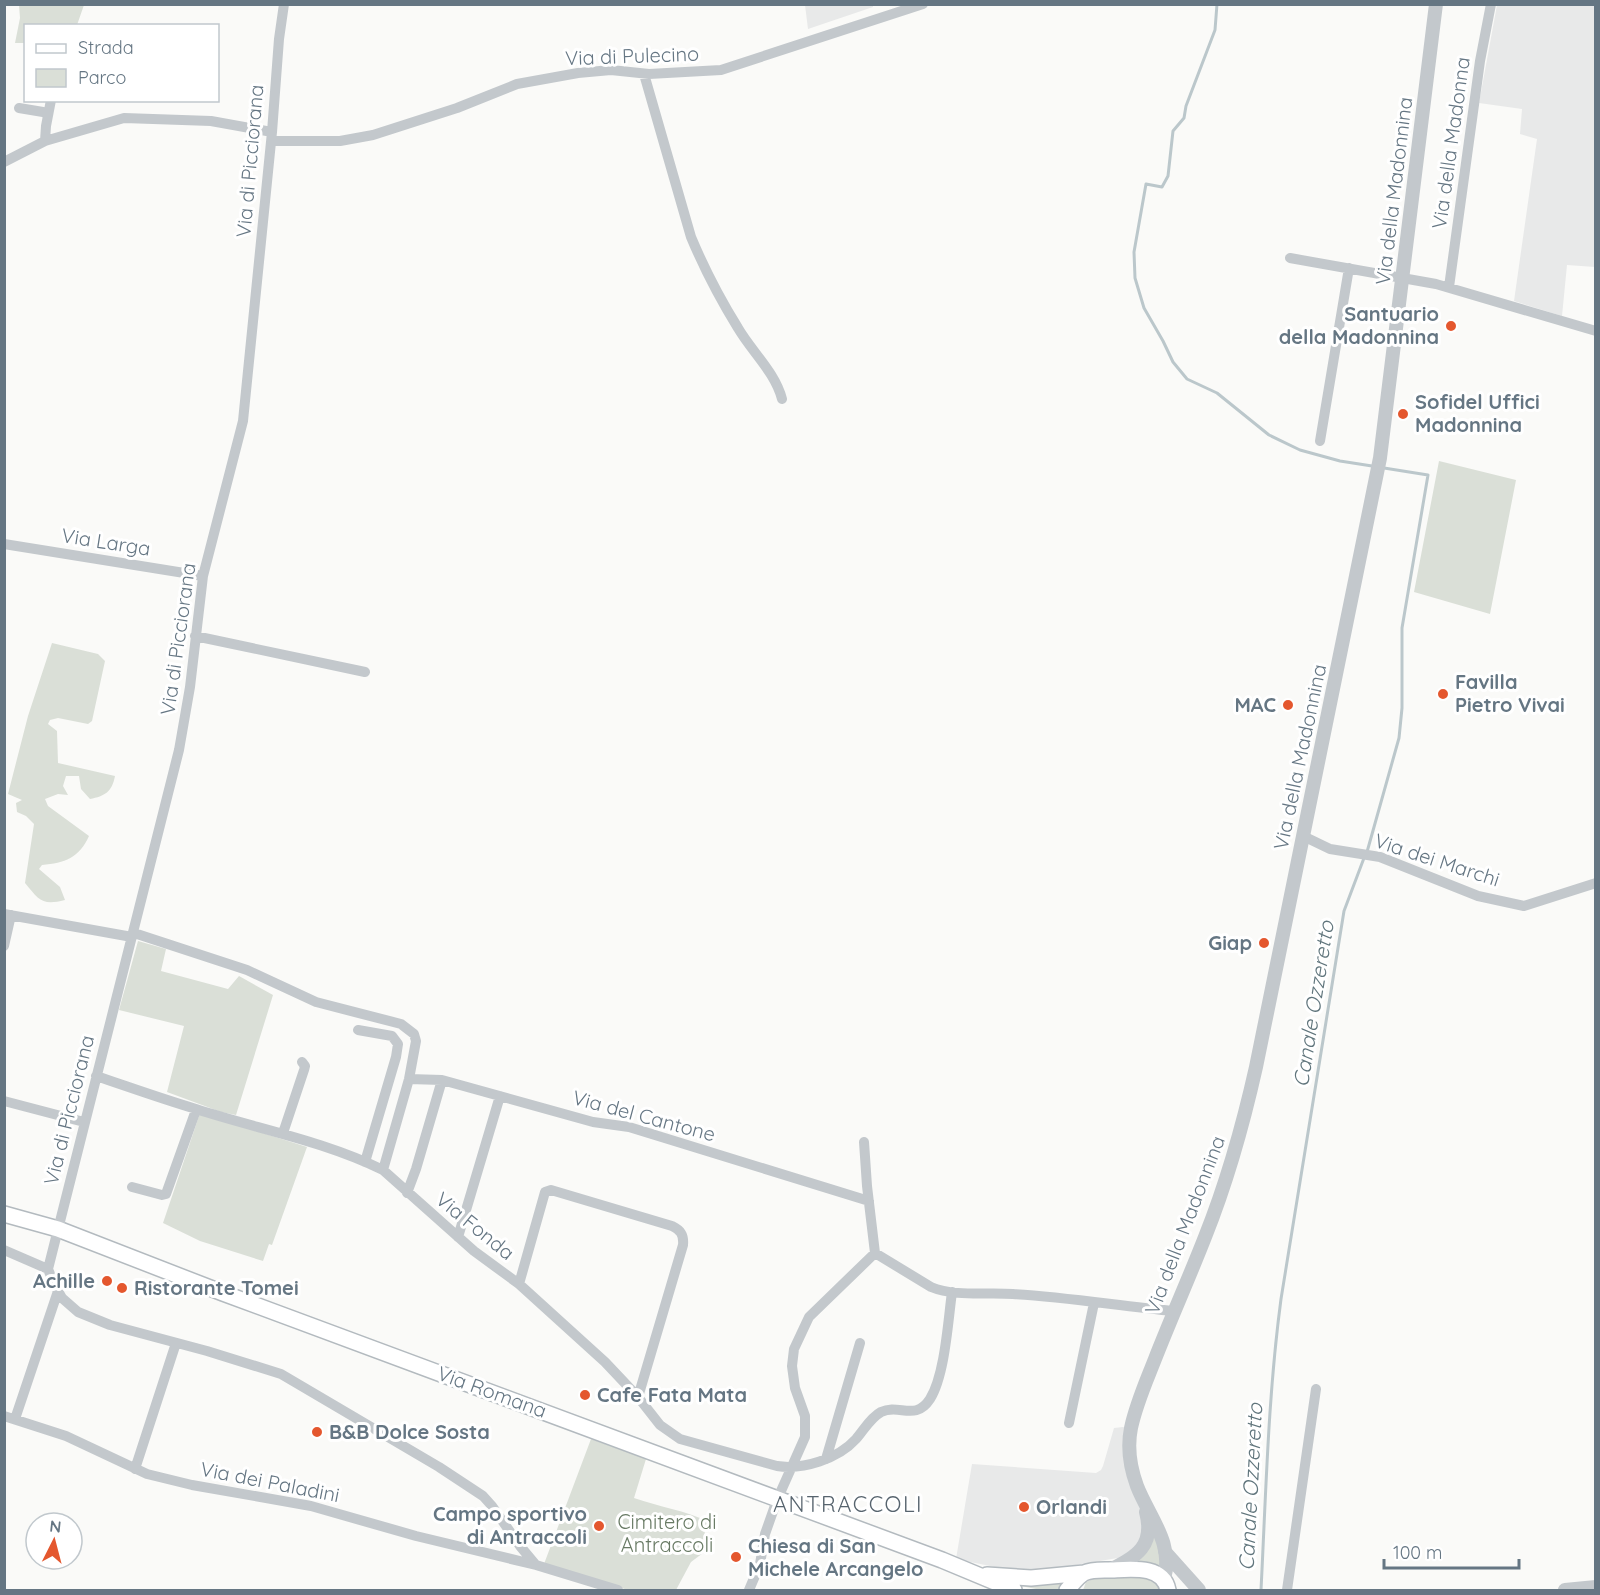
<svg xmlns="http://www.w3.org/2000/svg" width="1600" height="1595" viewBox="0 0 1600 1595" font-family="Quicksand,sans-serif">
<rect width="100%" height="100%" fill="#fafaf8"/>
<path fill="#e8e9e9" d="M873,5V7L808,29L805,5Z
M1497,5H1595V267L1567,265L1562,316L1514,301L1537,139L1520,134L1522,109L1479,103Z
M1123,1427L1126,1428L1145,1518L1139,1545L1124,1557L1039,1571H1014L956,1559L972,1464L1096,1473L1101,1470L1103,1466L1114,1428Z"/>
<path fill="#dadfd7" d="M19,5V4L84,5L77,25L26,26L25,43H15L20,18Z
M1439,461L1516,480L1490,614L1414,592Z
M52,643L98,654L105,661L92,721L88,724L58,718L50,720L48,724L57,731L58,763L115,776C112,792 105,796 90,799L81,789L79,776H66L63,786L68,795L58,794L45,799L48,806L89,836C79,858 65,863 42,865L39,869L60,887L65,900C42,906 39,900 25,883L34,824L26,816L17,812L16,803L22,800L8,794L28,716Z
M138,941L166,949L161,971L228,989L239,976L273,995L236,1115L221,1112L167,1092L184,1026L119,1010Z
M200,1113L307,1147L272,1245L269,1244L263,1261L200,1241L163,1223Z
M591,1439L646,1459L634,1498C659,1507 685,1510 709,1522L705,1529L703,1553L691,1562L676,1590H628L544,1564Z
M1153,1532L1158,1542L1162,1570L1134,1563Z
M1098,1577C1116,1577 1152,1571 1161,1590H1083L1086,1582Z
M1068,1579L1060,1590H1041L1000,1582Z"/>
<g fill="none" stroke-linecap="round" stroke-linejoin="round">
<path stroke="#bbc7cb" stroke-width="3" d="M1217,4L1215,30L1186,106L1184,118L1173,131L1168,176L1162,187L1146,184L1134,252L1135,278L1144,308L1163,341L1173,362L1187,379L1217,393L1269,435L1300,450L1340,461L1372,466
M1367,852L1399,738L1402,708V628L1428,475L1384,468
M1261,1590C1266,1493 1268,1396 1281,1299L1344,911L1364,858"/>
<defs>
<path id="secondary" d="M4,1214L58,1229L223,1293L942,1560L1014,1590
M987,1575L1031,1578L1084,1573
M1067,1590C1072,1585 1077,1577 1084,1573C1092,1569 1103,1570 1112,1570C1132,1569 1163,1565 1168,1590"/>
</defs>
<use href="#secondary" stroke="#b3babf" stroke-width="18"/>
<path stroke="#c3c8cc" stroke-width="10" d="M644,74L691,237C704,268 720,299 738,328C752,352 775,372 782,399
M19,108L43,112L48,114
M45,141L46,126L51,100
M271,141H340L373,135L457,108L517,84L578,73L611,70L649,74L721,70L923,4
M4,162L45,141L124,118L211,121L272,132
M1290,258L1436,284L1596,331
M1449,287L1480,61L1491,4
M1320,441L1349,268
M4,544L203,576
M195,636L365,672
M1303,836L1330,849L1380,857L1478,896L1524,906L1596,883
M4,914L132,937
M134,933L247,970L316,1002L401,1024L414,1034L416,1041L409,1079L383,1170
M4,946L11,915
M358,1030L392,1036L398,1044L396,1057L365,1162
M96,1076C129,1087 162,1099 196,1109C258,1129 324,1141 383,1170L474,1251L519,1284L605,1362L638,1397L660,1425L680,1439L777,1466C803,1470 838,1459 856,1439C864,1430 870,1418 881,1412C899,1403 915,1422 930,1399C945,1375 948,1321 952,1292
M409,1079L442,1080L593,1122L629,1127L869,1201
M4,1101L84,1122
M283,1133L304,1070L305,1066L302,1062
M864,1142L867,1186L875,1253L931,1287C955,1297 987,1292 1013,1294C1067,1297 1120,1306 1174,1311
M132,1187L162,1195L166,1194L196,1110
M407,1193L416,1169L442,1080
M458,1237L500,1096
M4,1250L48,1269L54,1284L62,1298L78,1312L110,1325L207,1351L281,1374L439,1467L483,1496L492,1506L520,1546L535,1564
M48,1269L179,750L190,687L203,576L243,421L272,132L279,39L284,4
M519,1284L545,1192L551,1190L672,1226C680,1230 684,1234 683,1245L638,1397
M4,1416L66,1436L147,1474L192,1485L311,1506L416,1536L536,1565L618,1590
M15,1419L58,1291
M1069,1423L1094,1303
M826,1459L860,1343
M135,1469L176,1343
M749,1590L760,1564L765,1534L777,1500L805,1437V1416L795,1388L792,1366L794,1349L809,1317L875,1253
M1287,1590L1316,1389"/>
<path stroke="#c3c8cc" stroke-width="14" d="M1165,1552L1199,1590
M1110,1570C1137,1556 1155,1546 1146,1512
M1164,1579C1174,1543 1149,1517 1137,1486C1130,1467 1127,1448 1131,1428C1136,1404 1146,1382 1155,1359C1171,1318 1189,1278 1205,1237C1227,1182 1243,1125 1256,1067L1380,458L1436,4
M1565,1590L1596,1587"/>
<use href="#secondary" stroke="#fff" stroke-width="15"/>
</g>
<g fill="#e4572e" stroke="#fff" stroke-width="2">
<circle cx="1451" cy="326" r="6"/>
<circle cx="1403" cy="414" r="6"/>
<circle cx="1443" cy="694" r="6"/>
<circle cx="1288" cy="705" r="6"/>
<circle cx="1264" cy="943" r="6"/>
<circle cx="107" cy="1281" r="6"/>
<circle cx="122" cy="1288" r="6"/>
<circle cx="585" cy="1395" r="6"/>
<circle cx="317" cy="1432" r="6"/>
<circle cx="1024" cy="1507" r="6"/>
<circle cx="599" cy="1526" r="6"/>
<circle cx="736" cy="1557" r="6"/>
</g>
<g text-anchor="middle" stroke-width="6" stroke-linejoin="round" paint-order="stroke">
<g font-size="20" fill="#657683" stroke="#fff">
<text transform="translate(632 56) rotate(-2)" y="7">Via di Pulecino</text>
<text transform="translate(1451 143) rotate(-82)" y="7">Via della Madonna</text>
<text transform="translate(250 161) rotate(-85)" y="7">Via di Picciorana</text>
<text transform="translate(1394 191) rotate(-83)" y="7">Via della Madonnina</text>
<text transform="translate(106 542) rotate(9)" y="7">Via Larga</text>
<text transform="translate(178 639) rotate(-82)" y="7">Via di Picciorana</text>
<text transform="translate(1300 757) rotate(-78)" y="7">Via della Madonnina</text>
<text transform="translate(1437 860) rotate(18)" y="7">Via dei Marchi</text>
<text transform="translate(69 1110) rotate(-76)" y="7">Via di Picciorana</text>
<text transform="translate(644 1116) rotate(15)" y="7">Via del Cantone</text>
<text transform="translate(1185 1225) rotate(-69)" y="7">Via della Madonnina</text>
<text transform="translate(475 1226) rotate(39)" y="7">Via Fonda</text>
<text transform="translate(492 1392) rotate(20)" y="7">Via Romana</text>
<text transform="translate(270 1482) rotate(11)" y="7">Via dei Paladini</text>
</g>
<g font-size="20" font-weight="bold" fill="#657683" stroke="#fff" text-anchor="start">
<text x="1439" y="321" text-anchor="end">Santuario<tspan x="1439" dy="23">della Madonnina</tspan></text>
<text x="1415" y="409">Sofidel Uffici<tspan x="1415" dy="23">Madonnina</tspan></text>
<text x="1455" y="689">Favilla<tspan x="1455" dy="23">Pietro Vivai</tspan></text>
<text x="1276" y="712" text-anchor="end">MAC</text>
<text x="1252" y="950" text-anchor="end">Giap</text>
<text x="95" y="1288" text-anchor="end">Achille</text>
<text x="134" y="1295">Ristorante Tomei</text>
<text x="597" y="1402">Cafe Fata Mata</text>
<text x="329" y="1439">B&amp;B Dolce Sosta</text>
<text x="1036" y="1514">Orlandi</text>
<text x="587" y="1521" text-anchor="end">Campo sportivo<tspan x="587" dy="23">di Antraccoli</tspan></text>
<text x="748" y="1553">Chiesa di San<tspan x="748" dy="23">Michele Arcangelo</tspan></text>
</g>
<g font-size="20" fill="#687a64" stroke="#fff">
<text x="667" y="1529">Cimitero di<tspan x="667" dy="23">Antraccoli</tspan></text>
</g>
<g font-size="21" font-style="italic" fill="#60757c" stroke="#fff">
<text transform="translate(1314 1004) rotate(-81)" y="7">Canale Ozzeretto</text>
<text transform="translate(1251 1487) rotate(-87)" y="7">Canale Ozzeretto</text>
</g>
<g font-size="22" letter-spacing="1.5" fill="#57646e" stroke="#fff">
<text x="848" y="1512">ANTRACCOLI</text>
</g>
</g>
<rect width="1600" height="1595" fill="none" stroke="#657683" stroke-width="12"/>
<rect x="24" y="24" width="195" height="78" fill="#ffffff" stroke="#c1c8cd" stroke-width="1.5"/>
<rect x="36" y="44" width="30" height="9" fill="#ffffff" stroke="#c1c8cd" stroke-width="1.5"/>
<text x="78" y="54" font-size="18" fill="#657683">Strada</text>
<rect x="36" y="69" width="30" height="18" fill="#dadfd7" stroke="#c1c8cd" stroke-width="1.5"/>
<text x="78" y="84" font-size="18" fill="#657683">Parco</text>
<g transform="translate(54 1541) rotate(6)"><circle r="28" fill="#ffffff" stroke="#c1c8cd" stroke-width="1.5"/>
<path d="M0-4.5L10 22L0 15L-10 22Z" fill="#e4572e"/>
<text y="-9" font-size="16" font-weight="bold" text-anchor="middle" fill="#657683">N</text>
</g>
<path d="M1384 1559v9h135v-9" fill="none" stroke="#657683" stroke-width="3"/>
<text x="1393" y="1559" font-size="18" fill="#657683" stroke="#ffffff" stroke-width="4.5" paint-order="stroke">100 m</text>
</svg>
